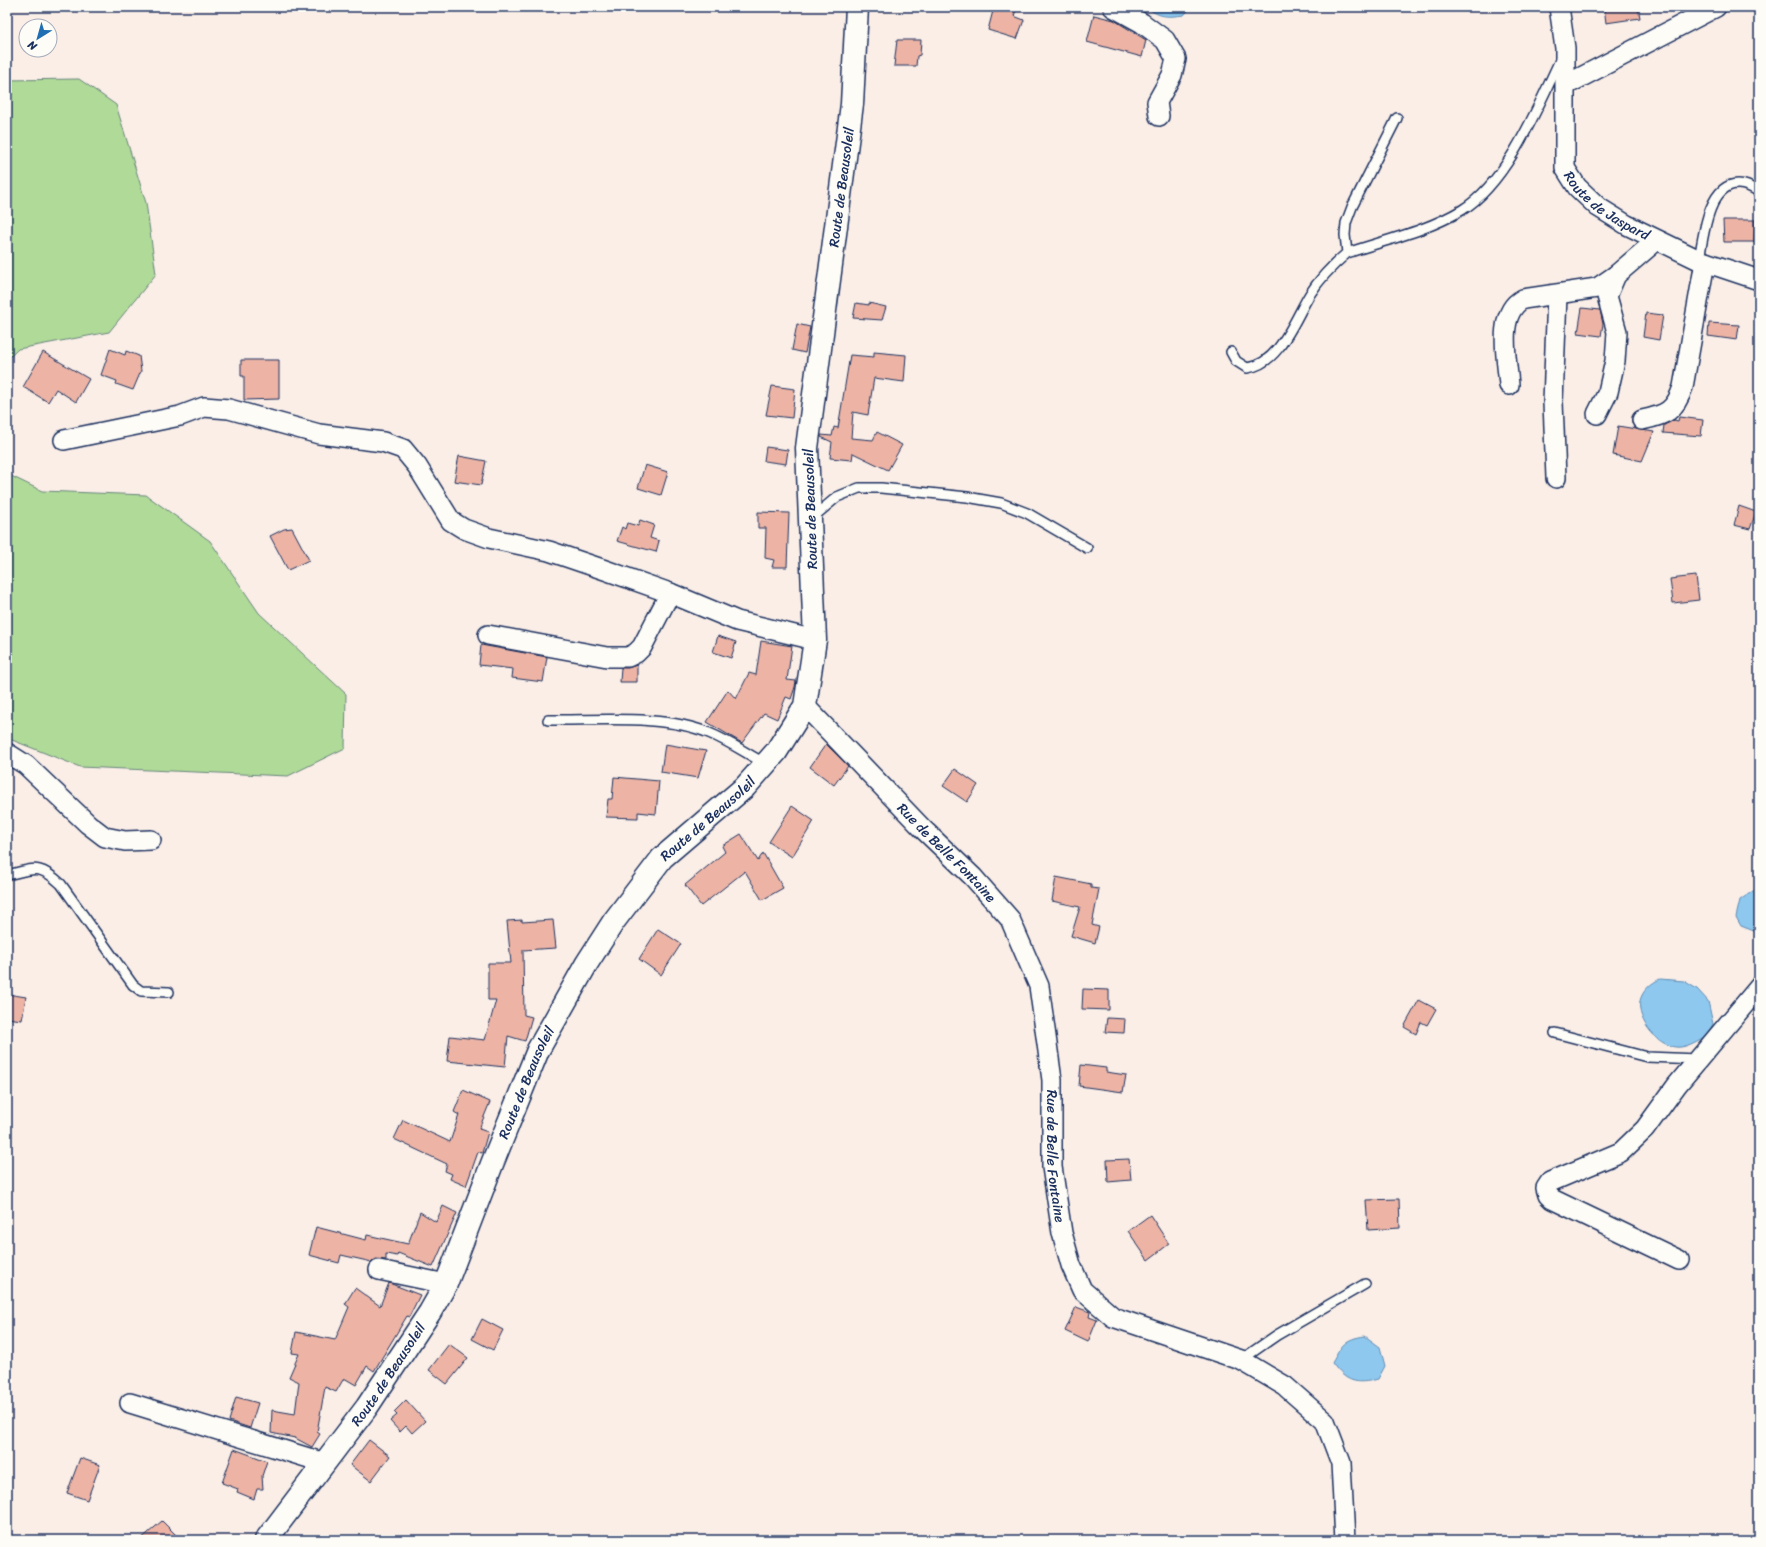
<svg xmlns="http://www.w3.org/2000/svg" width="1766" height="1547" viewBox="0 0 1766 1547" font-family="Sriracha,sans-serif">
<rect width="100%" height="100%" fill="#faeee7"/>
<filter id="ink" filterUnits="userSpaceOnUse"><feTurbulence type="fractalNoise" baseFrequency=".025" numOctaves="2"/><feDisplacementMap in="SourceGraphic" scale="8" xChannelSelector="R" yChannelSelector="G"/><feConvolveMatrix kernelMatrix="1 2 1 2 8 2 1 2 1" color-interpolation-filters="sRGB"/></filter>
<g filter="url(#ink)">
<path fill="#b0da98" stroke="#66847b" d="M79,79L116,105L146,203L156,274L109,332L18,349L7,360V80Z
M7,474L42,491L146,495L210,541L259,613L346,694L345,748L288,776L80,767L7,738Z"/>
<path fill="#8ec8ee" stroke="#608bb4" d="M1146,7H1192L1184,15C1168,17 1160,18 1146,7Z
M1756,889H1759V933L1741,926L1736,917L1740,900Z
M1660,979L1684,981L1697,989L1708,1001L1713,1024L1706,1036C1699,1040 1689,1046 1681,1047C1660,1050 1636,1020 1640,1001C1642,991 1651,983 1660,979Z
M1365,1336L1380,1347L1385,1366L1378,1379C1356,1385 1346,1382 1332,1363C1342,1345 1344,1339 1365,1336Z"/>
<path fill="#edb4a5" stroke="#1b2f5e" d="M994,7H1017L1014,16L1024,20L1017,39L988,30Z
M1604,7H1638L1640,18L1606,23Z
M1094,15L1114,20L1146,40L1142,57L1087,42Z
M897,40H921L920,55L917,56L916,66H894Z
M1723,220H1755L1754,242H1724Z
M856,303L869,305V303L886,307L882,320L853,318Z
M1582,308L1600,310L1603,324L1601,336L1578,333Z
M1646,313L1663,315L1659,340L1643,337Z
M1709,323L1739,325L1737,340L1708,336Z
M797,324L810,327L805,353L792,350Z
M110,349L125,355L126,351L139,356L141,371L133,390L116,384L117,381L101,375Z
M43,352L89,379L76,402L56,389L48,402L23,387Z
M874,352L906,355L904,382L874,378L868,415L853,412L851,438L873,440L877,432L902,445L888,470L853,453L852,460L830,458L832,442L821,437V435L832,436L834,427L838,428L850,355L874,357Z
M241,360H279V399L244,400V376H241Z
M772,386L795,389L792,418L766,415Z
M1679,417L1703,420L1701,436L1663,433L1664,425L1674,420L1678,421Z
M1618,426L1654,432L1642,461L1613,455Z
M766,447L788,450L786,464L764,461Z
M459,456L486,461L481,485L454,481Z
M645,465L668,472L661,495L638,488Z
M1739,506L1756,512L1750,529L1734,525Z
M758,512L789,513L787,567H772L774,560L765,558L766,528H758Z
M640,520L654,525L650,538L659,541L656,552L617,541L622,527L625,529L627,523L638,526Z
M292,528L309,560L288,570L270,536L284,529Z
M1696,576L1699,600L1673,603L1670,579Z
M718,636L736,642L731,658L713,652Z
M761,641L792,646L787,680L796,681L795,687L791,699L786,697L777,719L764,713L742,743L707,722L728,690L736,699L749,673L756,675Z
M481,645L547,657L543,682L512,678L513,669L479,665Z
M637,665V682H620L621,668H628Z
M665,744L706,751L698,778L661,772Z
M826,744L848,766L834,785L810,767Z
M955,769L978,785L967,802L943,786Z
M614,777L659,781L656,814L638,812V818L606,817L608,799H612Z
M792,806L814,821L792,857L769,842Z
M741,834L758,861L763,853L783,888L762,900L745,871L701,906L685,885L725,852L722,846Z
M1056,877L1091,884V888L1099,889L1092,925L1099,927L1095,943L1071,936L1080,907L1052,901Z
M522,920V922L553,920L556,948L523,950L524,1015L532,1017L525,1041L508,1036L505,1067L447,1061L450,1036L485,1040L496,1000H488V963H511L507,921Z
M658,929L681,944L661,975L639,959Z
M1083,989L1109,990V1010L1082,1009Z
M7,994L26,997L22,1020L7,1018Z
M1419,1000L1436,1009L1427,1025L1421,1022L1416,1034L1404,1027Z
M1107,1018L1125,1019L1124,1033L1105,1032Z
M1081,1065L1106,1068V1072L1126,1075L1123,1092L1079,1086Z
M463,1090L490,1102L479,1129L488,1132L482,1153L478,1152L466,1186L450,1179L452,1174L445,1171L447,1164L394,1139L403,1120L450,1142L459,1115L454,1112Z
M1129,1159L1131,1180L1108,1182L1107,1160Z
M1399,1199L1400,1228L1368,1230L1366,1200Z
M443,1206L457,1213L433,1267L398,1253L397,1256L386,1254V1260L376,1259L372,1262L341,1255L339,1263L309,1255L316,1227L366,1240L367,1235L408,1244L420,1212L436,1222Z
M1150,1215L1169,1244L1148,1260L1128,1231Z
M389,1283L420,1295L409,1317L407,1316L374,1371L367,1366L356,1385L344,1378L336,1392L325,1387L317,1432L320,1434L312,1447L295,1438L271,1433L272,1410L295,1414L299,1382L289,1377L299,1354L292,1353L296,1332L335,1340L349,1307L345,1304L355,1288L380,1306Z
M1076,1307L1090,1312L1089,1317L1097,1320L1088,1342L1065,1331Z
M482,1319L503,1330L493,1350L472,1339Z
M449,1344L468,1358L447,1384L429,1370Z
M236,1397L258,1403L250,1428L229,1421Z
M406,1400L425,1421L412,1433L406,1426L400,1432L390,1421L397,1415L394,1412Z
M369,1440L390,1456L371,1481L350,1465Z
M234,1449L267,1461L262,1476L263,1489H257L254,1499L237,1492L238,1489L222,1483Z
M80,1458L100,1465L87,1500L67,1493Z
M162,1521L181,1540H140Z"/>
<g fill="none" stroke-linecap="round" stroke-linejoin="round">
<defs>
<path id="lane" d="M1397,118L1352,207L1346,223L1345,235L1347,253C1386,240 1427,231 1462,210C1508,182 1538,106 1561,58
M1699,260C1703,238 1708,184 1738,184C1746,184 1753,188 1759,192
M1231,352L1236,361L1247,368C1280,364 1295,318 1310,294C1320,278 1333,265 1347,253
M812,518L837,497L859,488H881L967,497L1001,503L1027,513L1087,548
M548,720C597,721 664,714 709,733C729,741 747,754 766,764
M7,875C34,869 39,863 61,884L133,985L141,991L169,992
M1555,1033L1647,1057L1698,1059
M1241,1360L1277,1335L1365,1284"/>
<g id="street">
<path d="M1113,7L1142,23L1165,40L1176,59L1172,75L1157,102L1159,116"/>
<path id="s1" d="M1559,7L1565,48V168L1577,187L1598,207L1627,225L1699,260L1759,280"/>
<path d="M1566,85L1716,7"/>
<path d="M1509,385C1507,359 1496,313 1523,299L1597,288L1616,275L1657,240"/>
<path d="M1597,414L1608,392L1615,361L1617,332L1607,296L1616,275"/>
<path d="M1642,420C1666,415 1675,411 1683,387L1705,262"/>
<path d="M64,440L180,416L204,407L229,409L319,434L383,442L403,449L417,466L451,521L464,529L489,538L549,551L605,570L670,593L737,621L815,640"/>
<path d="M1556,478L1553,402L1557,295"/>
<path d="M488,635L607,657H628L636,653L642,647L670,593"/>
<path id="s2" d="M805,706L924,830L973,877L1010,919L1039,986L1052,1080V1167L1062,1233L1071,1265L1082,1290L1113,1317L1241,1360L1285,1386L1325,1421L1341,1463L1345,1540"/>
<path d="M7,753L26,765L88,824L105,837L125,841L151,840"/>
<path d="M1679,1260L1552,1199L1548,1195L1546,1188L1550,1182L1621,1152L1645,1129L1677,1085L1759,987"/>
<path d="M379,1270L446,1284"/>
<path d="M130,1403L325,1463"/>
</g>
<g id="secondary">
<path id="s3" d="M266,1540L367,1407L430,1312L446,1284L492,1164L538,1050L587,963L614,921L662,858L745,787L776,752L805,706L815,640L807,448L852,104L857,7"/>
</g>
</defs>
<use href="#lane" stroke="#1b2f5e" stroke-width="12"/>
<use href="#street" stroke="#1b2f5e" stroke-width="22"/>
<use href="#secondary" stroke="#1b2f5e" stroke-width="25"/>
<use href="#lane" stroke="#fdfcf7" stroke-width="9"/>
<use href="#street" stroke="#fdfcf7" stroke-width="19"/>
<use href="#secondary" stroke="#fdfcf7" stroke-width="22"/>
</g>
</g>
<g text-anchor="middle" stroke-width="3" stroke-linejoin="round" paint-order="stroke">
<g font-size="14" fill="#1b2f5e" stroke="#fdfcf7">
<text dy="5" stroke="none"><textPath href="#s3" startOffset="1526">Route de Beausoleil</textPath></text>
<text dy="5" stroke="none"><textPath href="#s1" startOffset="219">Route de Jaspard</textPath></text>
<text transform="translate(810 509) rotate(-92)" y="5">Route de Beausoleil</text>
<text dy="5" stroke="none"><textPath href="#s3" startOffset="854">Route de Beausoleil</textPath></text>
<text dy="5" stroke="none"><textPath href="#s2" startOffset="204">Rue de Belle Fontaine</textPath></text>
<text dy="5" stroke="none"><textPath href="#s3" startOffset="530">Route de Beausoleil</textPath></text>
<text dy="5" stroke="none"><textPath href="#s2" startOffset="540">Rue de Belle Fontaine</textPath></text>
<text dy="5" stroke="none"><textPath href="#s3" startOffset="206">Route de Beausoleil</textPath></text>
</g>
</g>
<rect width="1766" height="1547" fill="none" stroke="#fdfcf7" stroke-width="24"/>
<rect x="12" y="12" width="1742" height="1523" fill="none" stroke="#1b2f5e" stroke-width="1.5" filter="url(#ink)"/>
<g transform="translate(38 38) rotate(217)"><circle r="19" fill="#fdfcf7" stroke="#a3aaba"/>
<path d="M0-3L7 15L0 10L-7 15Z" fill="#1f6fb2"/>
<text y="-6" font-size="11" font-weight="bold" text-anchor="middle" fill="#1b2f5e">N</text>
</g>
</svg>
